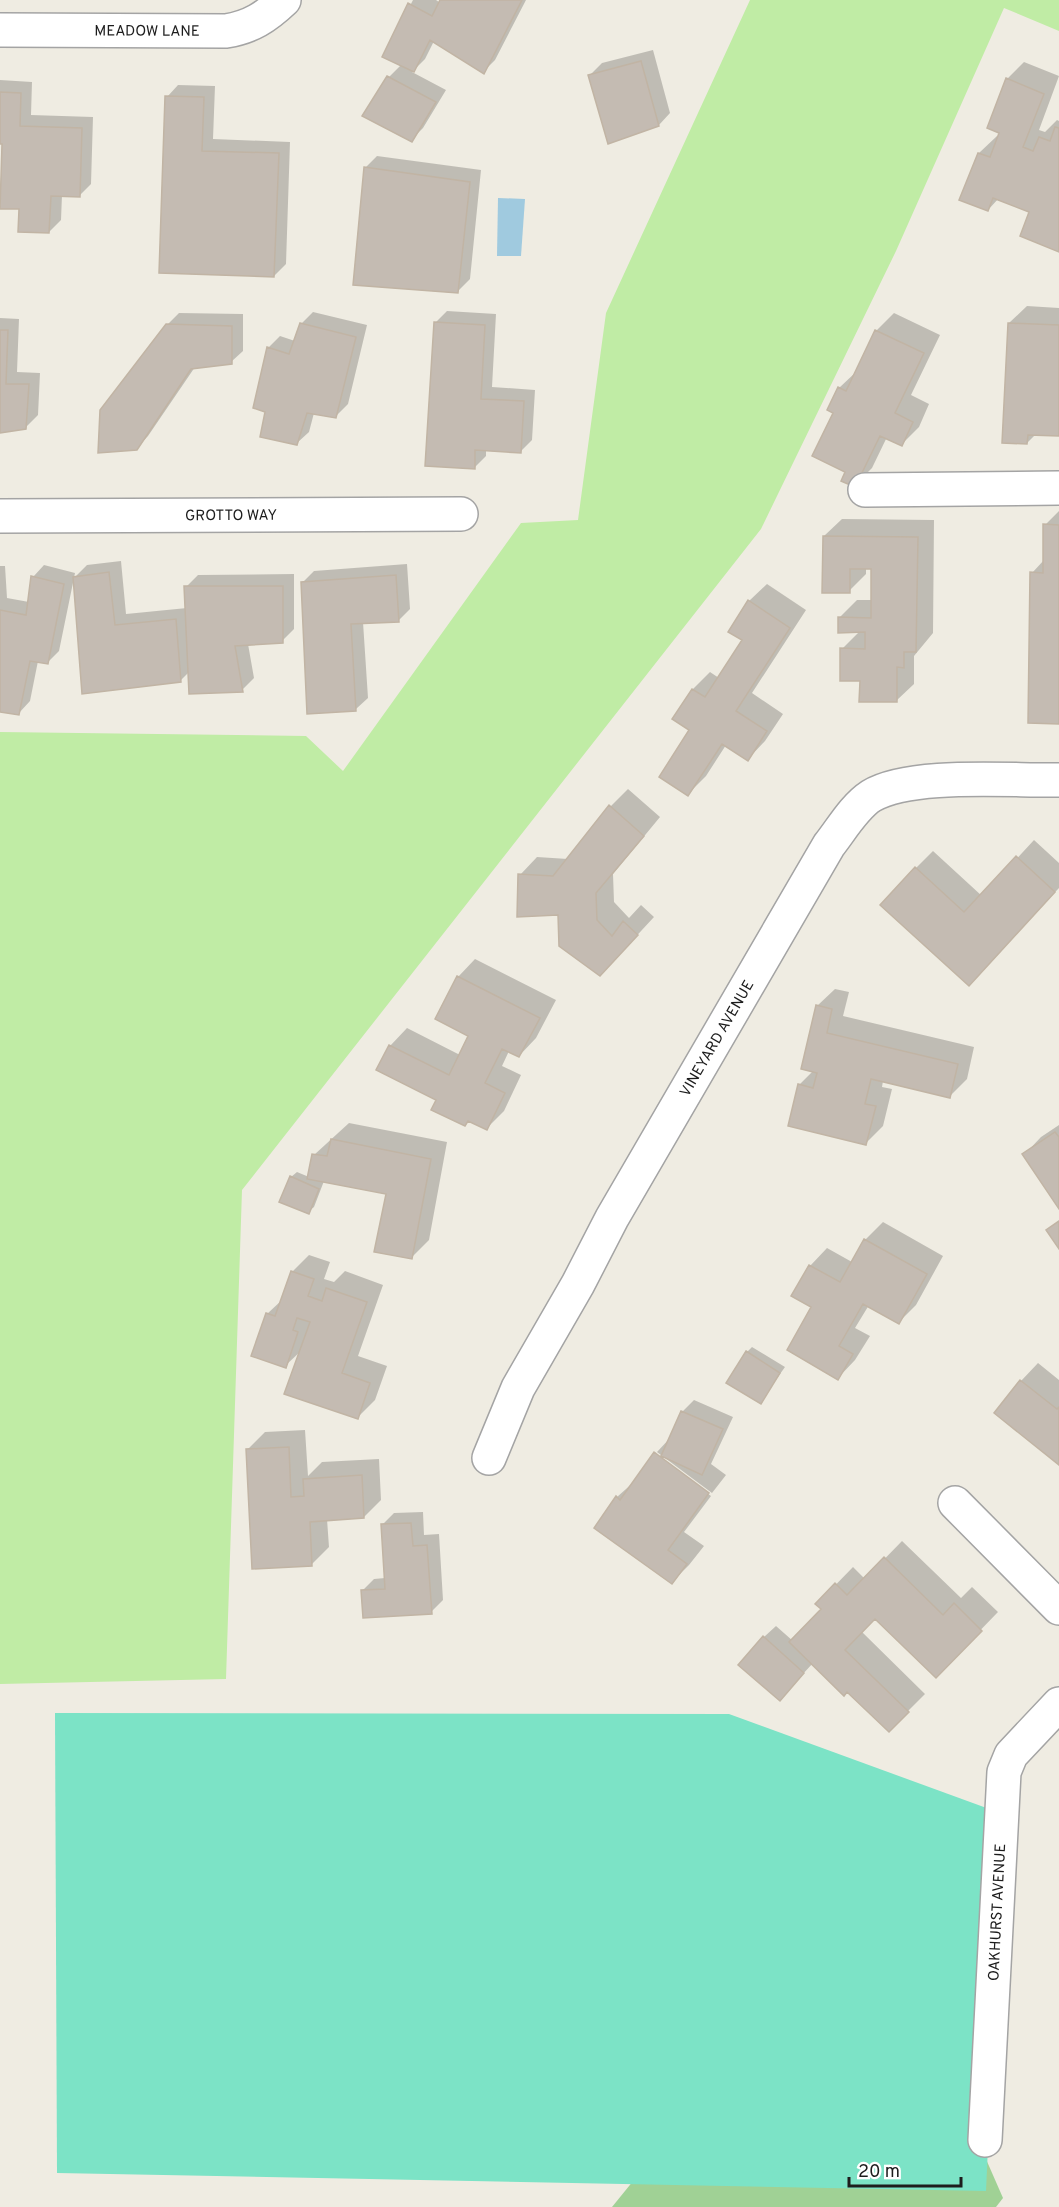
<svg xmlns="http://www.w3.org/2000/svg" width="1059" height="2207" viewBox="0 0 1059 2207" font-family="Overpass,sans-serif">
<rect width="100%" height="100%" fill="#efece2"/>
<path fill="#c0eca5" d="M750,0H1059V31L1004,8L896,251L761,529L242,1190L226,1679L0,1684V732L306,736L343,771L521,523L578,520L606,313Z"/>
<path fill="#a0d195" d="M968,2118L1003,2198L996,2207H612L673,2132Z"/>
<path fill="#7ce3c6" d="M55,1713L729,1714L1003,1814L986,2191L57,2173Z"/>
<path fill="#a0cadf" d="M498,198L525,199L521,256H497Z"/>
<path fill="#0003" d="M413,0H436L439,2L442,0H526L495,60L483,72L434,41L425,59L412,72L446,90L423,128L411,140L389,77L401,65L384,56Z
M653,50L670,113L659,125L590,75L602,63Z
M1024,62L1059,76L1039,130L1045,132L1057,120L1059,121V250L1031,211L999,198L988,210L979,153L997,136L999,137L1007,79Z
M0,80L32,82L31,115L93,117L91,184L79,196L62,195L61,220L49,232L20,208L3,142H0Z
M178,85L215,86L213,139L290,142L286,264L274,276L167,97Z
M377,156L481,170L470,279L458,291L366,167Z
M1027,306L1059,308V435L1036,434L1027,443L1009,323Z
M447,311L496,314L492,387L535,390L532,440L520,452L486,449V456L474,468L435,323Z
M313,312L367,325L348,404L336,416L314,413L309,432L297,443L267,411L268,348L280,336L295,341L301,324Z
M179,313L243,314V351L231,362L195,367L148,436L136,449L167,325Z
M894,313L940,335L911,395L929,404L919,427L902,444L887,437L872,468L855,485L847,472L835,412L839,388L857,371L877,330Z
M0,318L19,319L17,372L40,373L38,415L26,427L0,432Z
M1059,511V722L1032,573L1044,560L1045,525Z
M842,519L934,520L933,633L914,656V684L896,701L861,680L842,649L860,631L840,617L857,600H873V567H866V574L849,591L824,536Z
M121,561L126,614L187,608L186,587L198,575L294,574V629L282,641L248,644L254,678L242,690L190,671L180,681L84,692L75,577L87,565Z
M407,564L410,609L398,621L363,622L368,698L356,709L302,583L314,571Z
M44,565L75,573L59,651L47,663L38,661L30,701L19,713L0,710V566H5L7,598L29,602L33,577Z
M767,584L806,610L752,693L783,714L765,741L748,759L726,745L706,776L688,794L693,689L710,672L719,678L744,640L749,601Z
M628,789L660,817L613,874L614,902L629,918L641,905L654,917L617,957L559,913L520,875L537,857L568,859L611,806Z
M1034,840L1059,863V888L969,984L916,868L933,851L982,896Z
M475,959L556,1000L536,1038L519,1056L509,1051L502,1066L521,1075L504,1111L486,1129L469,1120L465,1125L438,1099L378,1069L390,1046L407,1028L460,1055L470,1035L458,977Z
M835,989L849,992L843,1016L974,1047L967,1079L950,1096L883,1081L882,1087L892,1089L883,1126L866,1143L799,1085L813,1071L817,1006Z
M349,1123L447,1142L429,1240L411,1258L387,1193L324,1181L314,1207L308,1212L291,1177L297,1172L309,1177L314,1155Z
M1059,1125V1207L1024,1155L1041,1137Z
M883,1222L943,1256L916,1305L899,1322L869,1305L855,1328L870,1336L855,1360L838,1378L813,1307L793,1295L810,1266L827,1248L852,1262L865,1240Z
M309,1255L330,1262L324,1279L334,1282L345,1271L383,1285L358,1356L387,1366L375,1400L357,1418L302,1350L285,1366L267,1314L283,1299L292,1272Z
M752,1347L785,1367L760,1402L747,1352Z
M1038,1363L1059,1380V1463L996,1413L1021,1381Z
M694,1400L733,1417L711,1464L726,1475L712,1493L657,1452L670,1438L682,1412Z
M305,1430L308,1476L322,1462L379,1459L381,1500L364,1517L327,1519L329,1547L312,1564L247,1450L265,1432Z
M656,1452V1455L711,1496L684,1532L704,1546L689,1565L672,1582L617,1497L635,1481Z
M423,1512L424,1535L439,1534L443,1600L431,1612L362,1591L374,1579L385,1578L382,1525L394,1513Z
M902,1541L961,1598L972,1587L998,1612L936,1676L876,1617L862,1632L925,1694L889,1730L848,1690L813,1663L780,1699L764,1637L776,1626L793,1641L823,1609L817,1604L853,1567L865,1579Z"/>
<path fill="#c4bbb2" stroke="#c1b4a4" stroke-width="1.5" d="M440,0H522L484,74L430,40L414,72L382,57L408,3L432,16Z
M641,61L659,126L608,144L588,75Z
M387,76L436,102L412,142L362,116Z
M1006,78L1044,94L1023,147L1033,151L1039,137L1050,141L1055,127L1059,128V252L1020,236L1029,212L993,198L988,211L959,200L978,153L990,157L999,133L987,128Z
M0,92L21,93L20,126L82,128L80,197L51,196L49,233L18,232L19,209H0L2,144H0Z
M165,96L204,97L202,151L279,153L274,277L159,273Z
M364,167L470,182L458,293L353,285Z
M434,322L485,325L481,399L524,401L521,453L475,450V469L425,466Z
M300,323L356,337L336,418L307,413L297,445L260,437L265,412L253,408L267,347L289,354Z
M1008,323L1059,325V436L1028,435L1027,444L1002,443Z
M166,324L232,326V364L191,369L137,450L98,453L100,410Z
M0,330H8L6,384H29L26,429L0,433Z
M875,330L924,353L895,413L913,422L902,446L880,436L855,487L841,481L845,472L812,456L833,413L827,410L838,387L846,391Z
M1043,524L1059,525V724L1028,723L1030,572L1043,573Z
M823,536L918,537L916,652H904V668L897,667V702H859L860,681H840V648L865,649V632L838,633V617L871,618V569H850V593H822Z
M109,572L115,625L176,619L181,682L82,694L73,577Z
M396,575L399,622L351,624L356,711L307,714L301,582Z
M31,576L64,584L48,664L30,661L19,715L0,712V610L26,615Z
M184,586H283V643L235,646L243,692L189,694Z
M748,600L790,628L736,711L767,731L748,761L722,744L688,796L659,777L689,730L672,719L692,689L705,697L742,640L728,632Z
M609,805L644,836L596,893L597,920L612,936L623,921L638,935L600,976L559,946L558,915L517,917L518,874L553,876Z
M1016,856L1055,892L969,986L880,905L915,867L964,912Z
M457,976L540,1018L519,1057L502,1049L485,1083L505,1093L487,1130L468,1121L465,1126L431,1110L436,1100L376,1070L389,1045L449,1075L468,1036L435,1019Z
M816,1005L832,1009L827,1033L958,1064L950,1098L871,1079L865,1104L876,1106L866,1145L788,1126L798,1084L813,1088L817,1073L801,1069Z
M1055,1132L1059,1137V1209L1022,1154Z
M331,1139L431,1159L412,1259L374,1252L386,1194L307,1179L312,1154L327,1156Z
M290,1176L319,1189L309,1214L279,1202Z
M1059,1221V1249L1046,1230Z
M864,1239L927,1274L899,1324L863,1304L839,1346L853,1354L838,1380L787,1350L811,1307L791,1296L809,1265L840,1282Z
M291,1271L314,1279L308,1296L322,1301L326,1288L367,1302L342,1373L370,1383L358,1419L284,1394L310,1322L297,1318L293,1330L298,1332L286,1368L251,1356L266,1313L275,1316Z
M746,1351L780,1373L761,1404L726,1383Z
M1020,1380L1057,1409L1059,1407V1465L994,1413Z
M681,1411L723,1429L702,1475L661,1456Z
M289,1447L291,1497L304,1496L303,1479L362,1475L364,1518L310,1522L312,1566L252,1569L246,1449Z
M654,1452L709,1493L668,1550L687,1564L672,1584L594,1528L616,1496L620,1500Z
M411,1523L413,1546L427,1545L432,1614L363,1618L361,1590L385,1589L381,1524Z
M884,1557L943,1615L954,1603L982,1631L936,1678L875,1619L845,1650L909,1712L889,1732L847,1692L844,1696L789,1642L821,1609L815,1604L835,1583L847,1595Z
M763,1636L804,1673L780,1701L738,1665Z"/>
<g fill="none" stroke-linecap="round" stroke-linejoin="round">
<defs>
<g id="street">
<path id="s1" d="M0,30L226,31C251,27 266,17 284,0"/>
<path d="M865,490L1059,488"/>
<path id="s2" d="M0,516L461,514"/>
<path id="s3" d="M489,1458L518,1388L578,1284L612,1218L829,845C841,830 854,807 871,796C910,772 1011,781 1059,780"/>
<path d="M955,1503L1059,1608"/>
<path id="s4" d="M985,2140L1004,1772L1011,1755L1059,1704"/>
</g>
</defs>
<use href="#street" stroke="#a4a4a4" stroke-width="36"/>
<use href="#street" stroke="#fff" stroke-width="33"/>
</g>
<g text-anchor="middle" stroke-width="5" stroke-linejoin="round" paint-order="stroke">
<g font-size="15" fill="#1d1d1d" stroke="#fff">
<text dy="5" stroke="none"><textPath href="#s1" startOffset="147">MEADOW LANE</textPath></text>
<text dy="5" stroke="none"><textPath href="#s2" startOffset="231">GROTTO WAY</textPath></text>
<text dy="5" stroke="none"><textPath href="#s3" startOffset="478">VINEYARD AVENUE</textPath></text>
<text dy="5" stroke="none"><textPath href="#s4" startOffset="228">OAKHURST AVENUE</textPath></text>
</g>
</g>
<path d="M849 2177v9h112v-9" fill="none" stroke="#1d1d1d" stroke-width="3"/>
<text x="858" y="2177" font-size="18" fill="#1d1d1d" stroke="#ffffff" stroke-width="4.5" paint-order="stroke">20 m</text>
</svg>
